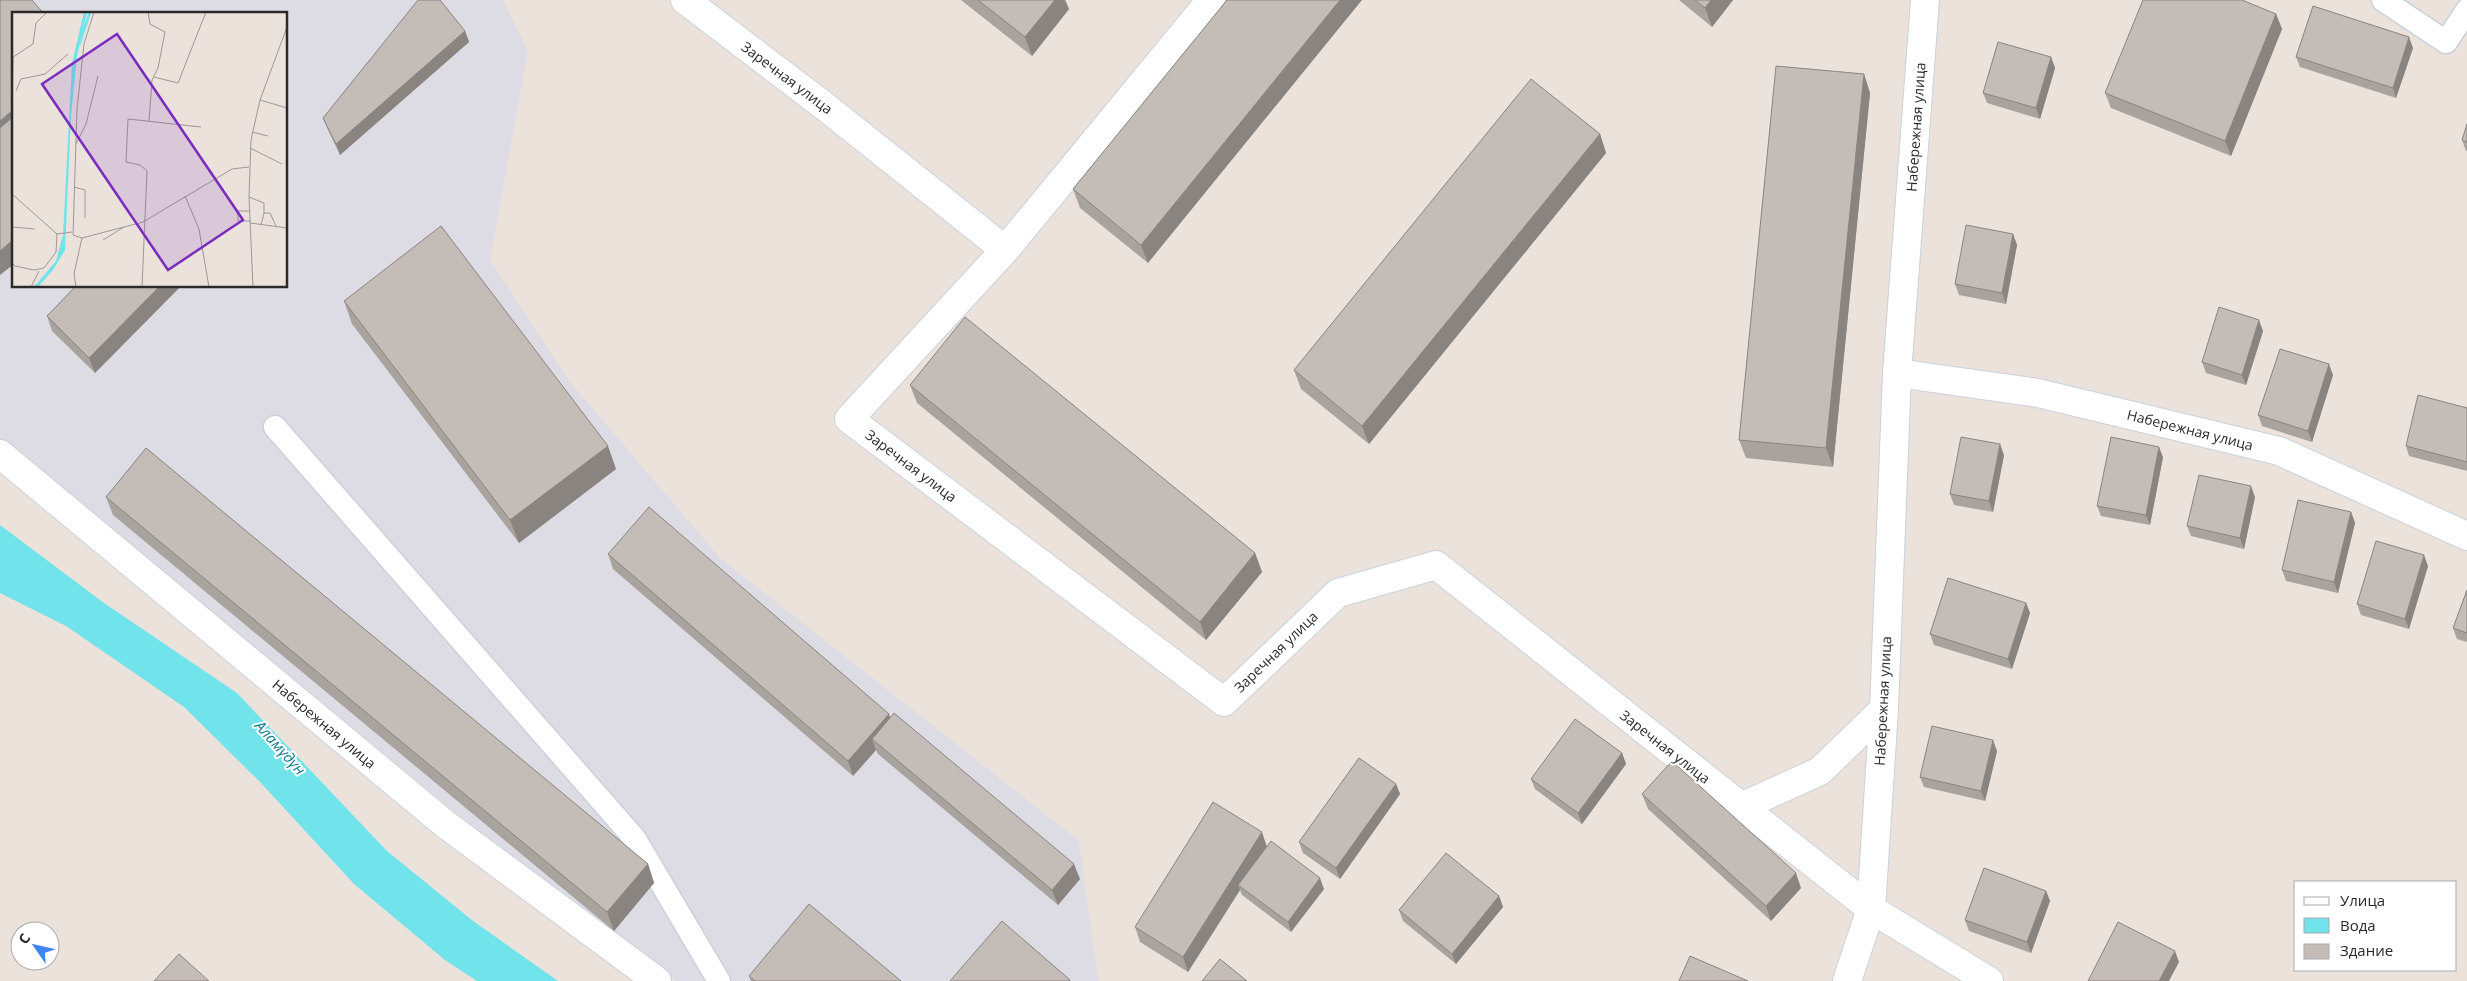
<svg xmlns="http://www.w3.org/2000/svg" width="2467" height="981" viewBox="0 0 2467 981" font-family="'Open Sans',sans-serif">
<rect width="100%" height="100%" fill="#ebe2dc"/>
<path fill="#dddce4" fill-rule="evenodd" d="M0,0H503L528,51L490,260L570,382L720,558L1079,841L1098,981H676L499,848L0,439ZM14,14H286V286H14Z"/>
<path fill="#71e3eb" d="M0,525L104,603L237,693L387,851L473,921L558,981H477L445,960L354,884L261,783L184,707L66,626L0,593Z"/>
<g fill="none" stroke-linecap="round" stroke-linejoin="round">
<defs>
<path id="service" d="M2383,0L2446,42L2467,10
M275,427L635,839L719,981"/>
<path id="minor" d="M685,0L823,105L1005,250
M1211,0L1005,250L849,419L1224,702L1338,593L1436,565L1871,909L1989,981
M1897,373L2038,393L2279,451L2467,536
M0,454L445,824L657,981
M1741,807L1820,771L1884,709
M1847,981L1871,909L1884,709L1897,373L1925,0"/>
</defs>
<use href="#service" stroke="#cad1db" stroke-width="25"/>
<use href="#minor" stroke="#cad1db" stroke-width="30"/>
<use href="#service" stroke="#fff" stroke-width="22"/>
<use href="#minor" stroke="#fff" stroke-width="28"/>
</g>
<path fill="#a9a39d" d="M961,0H1065L1069,9L1032,56Z
M1227,0L1148,263L1080,208L1073,189Z
M1679,0H1733L1712,27Z
M2276,14L2282,29L2231,156L2111,108L2105,93Z
M465,31L469,42L340,155L327,128L323,118Z
M2413,48L2396,98L2300,67L2296,57Z
M2051,57L2055,68L2040,119L1987,103L1983,93Z
M1864,74L1870,93L1833,467L1746,458L1739,440Z
M2467,124V151H2466L2462,140Z
M1600,134L1606,153L1369,444L1301,389L1294,370Z
M2013,234L2017,245L2006,304L1959,295L1955,284Z
M76,286H181L95,373L52,331L47,316Z
M344,301L616,469L519,543L352,324Z
M2263,331L2246,385L2206,373L2202,362Z
M2333,375L2312,442L2262,426L2258,415Z
M910,385L1255,553L1262,572L1206,640L917,403Z
M2467,408V471L2409,456L2406,446Z
M2004,455L1993,512L1954,505L1950,494Z
M2163,457L2150,525L2101,516L2097,506Z
M106,497L648,864L654,883L614,931L113,515Z
M2255,497L2244,549L2191,536L2187,526Z
M2351,512L2355,523L2338,593L2286,581L2282,570Z
M608,554L889,714L890,718L1080,879L1058,905L878,754L876,750L853,776L613,569Z
M2428,566L2409,629L2361,615L2357,604Z
M2467,590V642L2457,639L2453,628Z
M2026,603L2030,613L2012,669L1934,645L1930,634Z
M1997,751L1985,801L1924,787L1920,777Z
M1622,753L1626,764L1582,824L1535,789L1531,779Z
M1396,784L1400,794L1340,879L1303,853L1299,842Z
M1642,794L1801,888L1771,921L1648,809Z
M1267,847L1324,889L1291,932L1242,895L1240,890L1188,972L1140,942L1135,927Z
M2046,891L2050,901L2031,953L1969,931L1965,920Z
M1499,896L1503,907L1456,964L1403,921L1399,910Z
M749,976L901,981H751Z"/>
<path fill="#898480" d="M1055,0H1065L1069,9L1032,56L1025,37Z
M1340,0H1362L1148,263L1141,245Z
M1711,0H1733L1712,27L1705,8Z
M2276,14L2282,29L2231,156L2225,141Z
M465,31L469,42L340,155L336,144Z
M2409,37L2413,48L2396,98L2393,88Z
M2051,57L2055,68L2040,119L2036,108Z
M1864,74L1870,93L1833,467L1826,448Z
M14,109V133L0,145V121Z
M1600,134L1606,153L1369,444L1362,426Z
M2013,234L2017,245L2006,304L2002,293Z
M14,239V264L0,275V251Z
M160,286H181L95,373L89,358Z
M2259,320L2263,331L2246,385L2242,375Z
M2329,364L2333,375L2312,442L2308,431Z
M2000,444L2004,455L1993,512L1989,501Z
M608,446L616,469L519,543L510,520Z
M2159,447L2163,457L2150,525L2146,515Z
M2251,486L2255,497L2244,549L2240,538Z
M2351,512L2355,523L2338,593L2334,582Z
M1255,553L1262,572L1206,640L1200,622Z
M2424,555L2428,566L2409,629L2405,619Z
M2026,603L2030,613L2012,669L2008,659Z
M889,714L894,729L872,739L876,750L853,776L848,761Z
M1993,740L1997,751L1985,801L1981,791Z
M1622,753L1626,764L1582,824L1578,813Z
M1396,784L1400,794L1340,879L1336,868Z
M1262,832L1267,847L1238,885L1240,890L1188,972L1183,957Z
M648,864L654,883L614,931L607,912Z
M1074,864L1080,879L1058,905L1052,890Z
M1796,873L1801,888L1771,921L1766,906Z
M1320,878L1324,889L1291,932L1288,922Z
M2046,891L2050,901L2031,953L2027,942Z
M1499,896L1503,907L1456,964L1452,954Z
M2175,951L2179,962L2169,981H2159Z"/>
<path fill="#c4bdb7" stroke="#898480" d="M0,0H32L44,14H14V109L0,121Z
M418,0H440L465,31L336,144L323,118Z
M978,0H1055L1025,37Z
M1227,0H1340L1141,245L1073,189Z
M1695,0H1711L1705,8Z
M2143,0H2242L2276,14L2225,141L2105,93Z
M2313,6L2409,37L2393,88L2296,57Z
M1998,42L2051,57L2036,108L1983,93Z
M1776,66L1864,74L1826,448L1739,440Z
M1531,79L1600,134L1362,426L1294,370Z
M14,116V239L0,251V128Z
M2467,124V142L2462,140Z
M1966,225L2013,234L2002,293L1955,284Z
M441,226L608,446L510,520L344,301Z
M76,286H160L89,358L47,316Z
M2219,307L2259,320L2242,375L2202,362Z
M965,317L1255,553L1200,622L910,385Z
M2280,349L2329,364L2308,431L2258,415Z
M2418,395L2467,408V462L2406,446Z
M1961,437L2000,444L1989,501L1950,494Z
M2111,437L2159,447L2146,515L2097,506Z
M146,448L648,864L607,912L106,497Z
M2199,475L2251,486L2240,538L2187,526Z
M2298,500L2351,512L2334,582L2282,570Z
M649,507L889,714L848,761L608,554Z
M2376,541L2424,555L2405,619L2357,604Z
M1948,578L2026,603L2008,659L1930,634Z
M2467,590V633L2453,628Z
M894,713L1074,864L1052,890L872,739Z
M1575,719L1622,753L1578,813L1531,779Z
M1932,726L1993,740L1981,791L1920,777Z
M1359,758L1396,784L1336,868L1299,842Z
M1672,761L1796,873L1766,906L1642,794Z
M1213,802L1262,832L1183,957L1135,927Z
M1271,841L1320,878L1288,922L1238,885Z
M1446,853L1499,896L1452,954L1399,910Z
M1984,868L2046,891L2027,942L1965,920Z
M809,904L901,981H755L749,976Z
M1002,921L1070,980L1069,981H950Z
M2118,922L2175,951L2159,981H2088Z
M179,954L209,981H154Z
M1690,956L1748,981H1679Z
M1220,959L1247,981H1202Z"/>
<g text-anchor="middle" stroke-width="4" stroke-linejoin="round" paint-order="stroke">
<g font-size="14" fill="#2a2a2a" stroke="#fff">
<text transform="translate(787 78) rotate(37)" y="5">Заречная улица</text>
<text transform="translate(1916 127) rotate(-86)" y="5">Набережная улица</text>
<text transform="translate(2190 430) rotate(14)" y="5">Набережная улица</text>
<text transform="translate(911 466) rotate(37)" y="5">Заречная улица</text>
<text transform="translate(1276 652) rotate(-44)" y="5">Заречная улица</text>
<text transform="translate(1883 701) rotate(-87)" y="5">Набережная улица</text>
<text transform="translate(324 724) rotate(40)" y="5">Набережная улица</text>
<text transform="translate(1665 747) rotate(38)" y="5">Заречная улица</text>
</g>
<g font-size="15" font-style="italic" fill="#117d90" stroke="#fff">
<text transform="translate(280 748) rotate(48)" y="5">Аламүдүн</text>
</g>
</g>
<g transform="translate(12 12)">
<rect width="275" height="275" fill="#ebe2dc"/>
<path d="M72,0H75L65,44L59,104L53,238L41,258L26,275H22L44,249L51,223L60,51Z" fill="#71e3eb"/>
<path fill="none" stroke="#71e3eb" stroke-width="2.5" d="M67,33L78,0"/>
<path fill="none" stroke="#9e9895" stroke-width="1" d="M82,0L72,32L65,97L61,223L70,226L131,210L220,157L237,155M136,0L138,12L153,20L146,56L140,68L137,110M142,65L166,71L194,0M4,79L9,67L33,62L56,42M248,88L275,96M0,97L1,45L21,32L24,11L35,0M240,120L256,124M64,132L74,112L86,64M238,136L270,152M62,175L73,178V206M0,182L45,222L60,220M173,184L187,217L197,275M237,185L252,191V201M237,199H226V209H238M238,211L275,216M249,213L252,201H258L264,214M0,215L23,217M91,228L112,215M0,251L3,254L22,258L32,256L44,240L45,222M19,275L27,259M64,275L62,262L70,226M130,275L135,159L128,153L114,150L116,107L189,115M241,275L237,185L239,128L248,88L275,15"/>
<path fill="#7b2cbf" fill-opacity="0.15" stroke="#7b2cbf" stroke-width="2.5" d="M105,22L231,208L156,258L30,72Z"/>
<rect width="275" height="275" fill="none" stroke="#2a2a2a" stroke-width="2.5"/>
</g>
<rect x="2294" y="881" width="162" height="90" fill="#ffffff" stroke="#aaaaaa"/>
<rect x="2304" y="897" width="25" height="8" fill="#ffffff" stroke="#aaaaaa"/>
<text x="2340" y="906" font-size="15" fill="#2a2a2a">Улица</text>
<rect x="2304" y="918" width="25" height="15" fill="#71e3eb" stroke="#aaaaaa"/>
<text x="2340" y="931" font-size="15" fill="#2a2a2a">Вода</text>
<rect x="2304" y="944" width="25" height="15" fill="#c4bdb7" stroke="#aaaaaa"/>
<text x="2340" y="956" font-size="15" fill="#2a2a2a">Здание</text>
<g transform="translate(35 946) rotate(304)"><circle r="24" fill="#ffffff" stroke="#aaaaaa"/>
<path d="M0-4L9 19L0 12L-9 19Z" fill="#3f85f5"/>
<text y="-8" font-size="14" font-weight="bold" text-anchor="middle" fill="#2a2a2a">С</text>
</g>
</svg>
